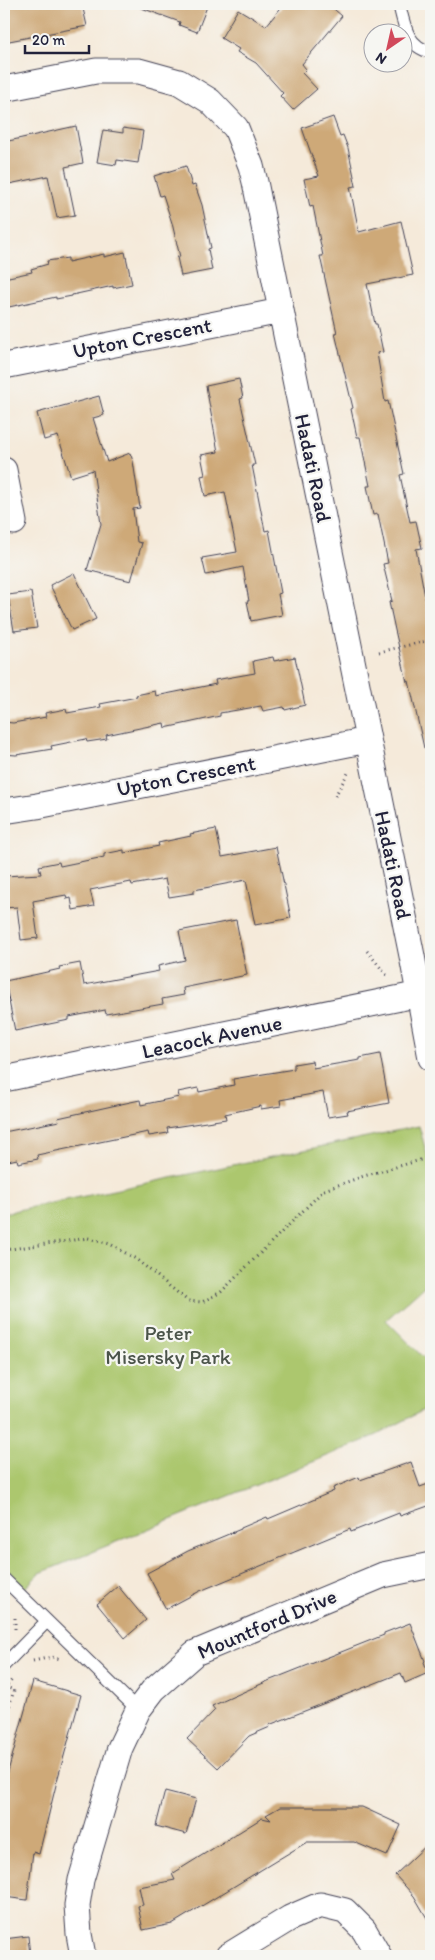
<svg xmlns="http://www.w3.org/2000/svg" width="435" height="1960" viewBox="0 0 435 1960" font-family="Itim,sans-serif">
<rect width="100%" height="100%" fill="#f6f6f2"/>
<filter id="ink" filterUnits="userSpaceOnUse"><feTurbulence type="fractalNoise" baseFrequency=".02" numOctaves="2"/><feDisplacementMap in="SourceGraphic" scale="10" xChannelSelector="R" yChannelSelector="G"/><feConvolveMatrix kernelMatrix="1 2 1 2 8 2 1 2 1" color-interpolation-filters="sRGB"/></filter>
<filter id="wash" filterUnits="userSpaceOnUse"><feTurbulence type="fractalNoise" baseFrequency=".0096" numOctaves="4" result="noise"/><feDisplacementMap in="SourceGraphic" scale="20" xChannelSelector="R" yChannelSelector="G"/><feGaussianBlur stdDeviation="1.12" result="paint"/><feColorMatrix in="noise" values="0 0 0 0 0 0 0 0 0 0 0 0 0 0 0 0 0 1.4 0 .05"/><feComposite in="paint" operator="in"/></filter>
<g filter="url(#wash)">
<rect width="100%" height="100%" fill="#f5eada"/>
<path fill="#acc76e" stroke="#677454" d="M419,1126L431,1169V1280L386,1320L431,1365V1406L377,1435L320,1459L40,1573L25,1588L4,1567V1213Z"/>
<g id="blocks">
<path fill="#cea978" d="M4,4H82L87,26L4,42Z
M136,4H208L197,32L179,25L180,22L136,6Z
M284,4H328L342,16L302,64L306,69L302,73L317,89L293,110L280,96L283,93L256,63L237,52L239,49L221,38L238,9L266,26Z
M333,117L340,136L343,135L348,148L356,186L350,187L359,232L401,221L413,275L367,284L375,324H377L383,352L377,353L385,402L388,401L404,474L400,475L410,522L416,521L422,548L416,549L431,629V747L424,748L409,681L407,682L395,630L389,602L392,601L383,564L388,563L378,514L373,515L367,486H370L360,437H357L351,409L353,408L335,333H337L320,256H323L313,206L310,207L304,179L319,176L302,128Z
M76,126L83,163L65,167L75,215L57,218L48,176L4,185V142Z
M123,128L143,131L138,163L117,160L116,165L97,162L103,130L123,133Z
M186,166L192,186L195,185L202,205L211,248L208,249L212,270L181,276L177,257H180L172,223L163,195L160,196L154,176Z
M125,252L132,284L113,288V286L72,295V296L56,299V297L4,308V278L32,272L31,269L48,264L47,261L68,258V262L104,254V257Z
M239,379L243,398L240,399L255,465H252L265,531L269,530L281,593L278,594L282,615L251,621L247,601H249L243,567L206,575L202,558L237,552L225,492L205,496L201,476L205,475L201,455L218,452L206,386Z
M99,396L104,415L93,418L107,462L130,453L133,461L140,508L133,509L137,542L142,543L131,581L87,570L101,524L93,470L71,477L58,436L44,440L37,413Z
M74,573L96,619L72,630L50,585Z
M31,592L37,628L14,631L8,595Z
M273,657L274,661L295,657L305,705L285,710L284,707L263,711L261,706L220,713V716L165,728L164,723L106,735L107,739L87,742L86,739L51,746L52,749L16,755L4,754V722L13,723L46,717L45,713L66,709L67,713L101,707L100,704L137,697L136,695L155,691L156,696L216,684L215,680L255,673L253,661Z
M216,829L222,857L276,847L291,918L255,925L246,880L194,890V893L169,897L165,879L132,885L131,882L90,890L94,906L73,910L71,898L67,899L66,895L33,901L38,938L21,940L17,907L4,908V876L41,874L39,866L59,862L60,866L104,857V854L124,850V853L159,846L158,843L191,836L190,834Z
M236,920L247,975L183,988L184,995L162,999L163,1004L106,1014L105,1010L69,1017V1020L15,1031L5,981L38,974L60,969L59,967L80,963L84,985L159,971L158,966L185,960L179,931Z
M380,1054L389,1103L347,1111L348,1114L328,1117L323,1092L280,1100L281,1106L261,1109V1106L225,1114L226,1119L167,1128L168,1133L149,1136L148,1132L37,1155L38,1159L18,1163L17,1159L4,1162V1132L59,1121L58,1118L121,1104L140,1100L141,1105L179,1097L178,1092L198,1088L199,1092L234,1085L233,1079L294,1069V1064L312,1061L313,1068L360,1060V1058Z
M411,1462L420,1487L431,1483V1505L400,1516L399,1513L351,1532L350,1529L200,1591L166,1609L147,1573L188,1551L241,1529V1528L267,1517L268,1519L334,1491L333,1488L359,1477L360,1480Z
M118,1586L146,1620L125,1638L97,1604Z
M410,1623L425,1661L424,1662L428,1673L405,1683L401,1673L269,1725L270,1727L249,1736L218,1768L187,1739L215,1710L212,1706L268,1681L384,1635V1633Z
M33,1681L81,1695L57,1781L39,1854L33,1852L27,1900L4,1897V1786Z
M165,1791L196,1799L186,1834L156,1826Z
M280,1807H362L401,1825L387,1856L354,1842H307L172,1924L143,1930L138,1906L143,1905L139,1887L175,1880L172,1874L262,1818L271,1820L266,1815Z
M431,1841V1925L414,1896L395,1875Z
M28,1936L30,1956H4V1939Z"/>
</g>
</g>
<g filter="url(#ink)">
<use href="#blocks" fill-opacity="0" stroke="#424053" stroke-width="1"/>
<g fill="none" stroke-linecap="round" stroke-linejoin="round">
<defs>
<path id="lane" d="M399,4C404,25 407,47 431,52
M4,1579L138,1710
M4,1665L47,1621"/>
<path id="street" d="M4,89L96,71H139L179,82L210,101L236,128L251,166L255,182L412,956L431,1058
M4,366L281,311
M4,470L14,522
M4,811L37,806L368,740
M4,1079L420,994
M83,1956L79,1934L77,1905L81,1880L120,1748L138,1710L154,1689L195,1653L383,1575L431,1565
M228,1956L290,1918L320,1905L345,1911L364,1930L379,1956"/>
</defs>
<use href="#lane" stroke="#424053" stroke-width="14"/>
<use href="#street" stroke="#424053" stroke-width="27"/>
<path stroke="#424053" stroke-width="3" stroke-dasharray="1 4" stroke-linecap="butt" d="M379,652L431,640
M335,796L348,773
M367,951L389,978
M4,1250L88,1238L110,1244L136,1259L188,1301L202,1302L221,1292L324,1190L364,1176L431,1157
M15,1629V1615
M33,1661L52,1657L61,1659
M4,1689L12,1680
M4,1725L14,1690L5,1687"/>
<use href="#lane" stroke="#fff" stroke-width="12"/>
<use href="#street" stroke="#fff" stroke-width="25"/>
</g>
</g>
<g text-anchor="middle" stroke-width="4.5" stroke-linejoin="round" paint-order="stroke">
<g font-size="21" fill="#22223b" stroke="#f6f6f2">
<text transform="translate(142 338) rotate(-11)" y="7">Upton Crescent</text>
<text transform="translate(313 468) rotate(78)" y="7">Hadati Road</text>
<text transform="translate(186 776) rotate(-11)" y="7">Upton Crescent</text>
<text transform="translate(393 865) rotate(78)" y="7">Hadati Road</text>
<text transform="translate(212 1037) rotate(-12)" y="7">Leacock Avenue</text>
<text transform="translate(267 1624) rotate(-23)" y="7">Mountford Drive</text>
</g>
<g font-size="21" fill="#4b544a" stroke="#f6f6f2">
<text x="168" y="1340">Peter<tspan x="168" dy="24">Misersky Park</tspan></text>
</g>
</g>
<rect width="435" height="1960" fill="none" stroke="#f6f6f2" stroke-width="20"/>
<g transform="translate(388 48) rotate(214)"><circle r="24" fill="#f6f6f2" stroke="#a1a1a9"/>
<path d="M0-4L9 19L0 12L-9 19Z" fill="#d1495b"/>
<text y="-8" font-size="14" font-weight="bold" text-anchor="middle" fill="#22223b">N</text>
</g>
<path d="M25 45v8h64v-8" fill="none" stroke="#22223b" stroke-width="2.5"/>
<text x="32" y="45" font-size="15" fill="#22223b" stroke="#f6f6f2" stroke-width="4" paint-order="stroke">20 m</text>
</svg>
